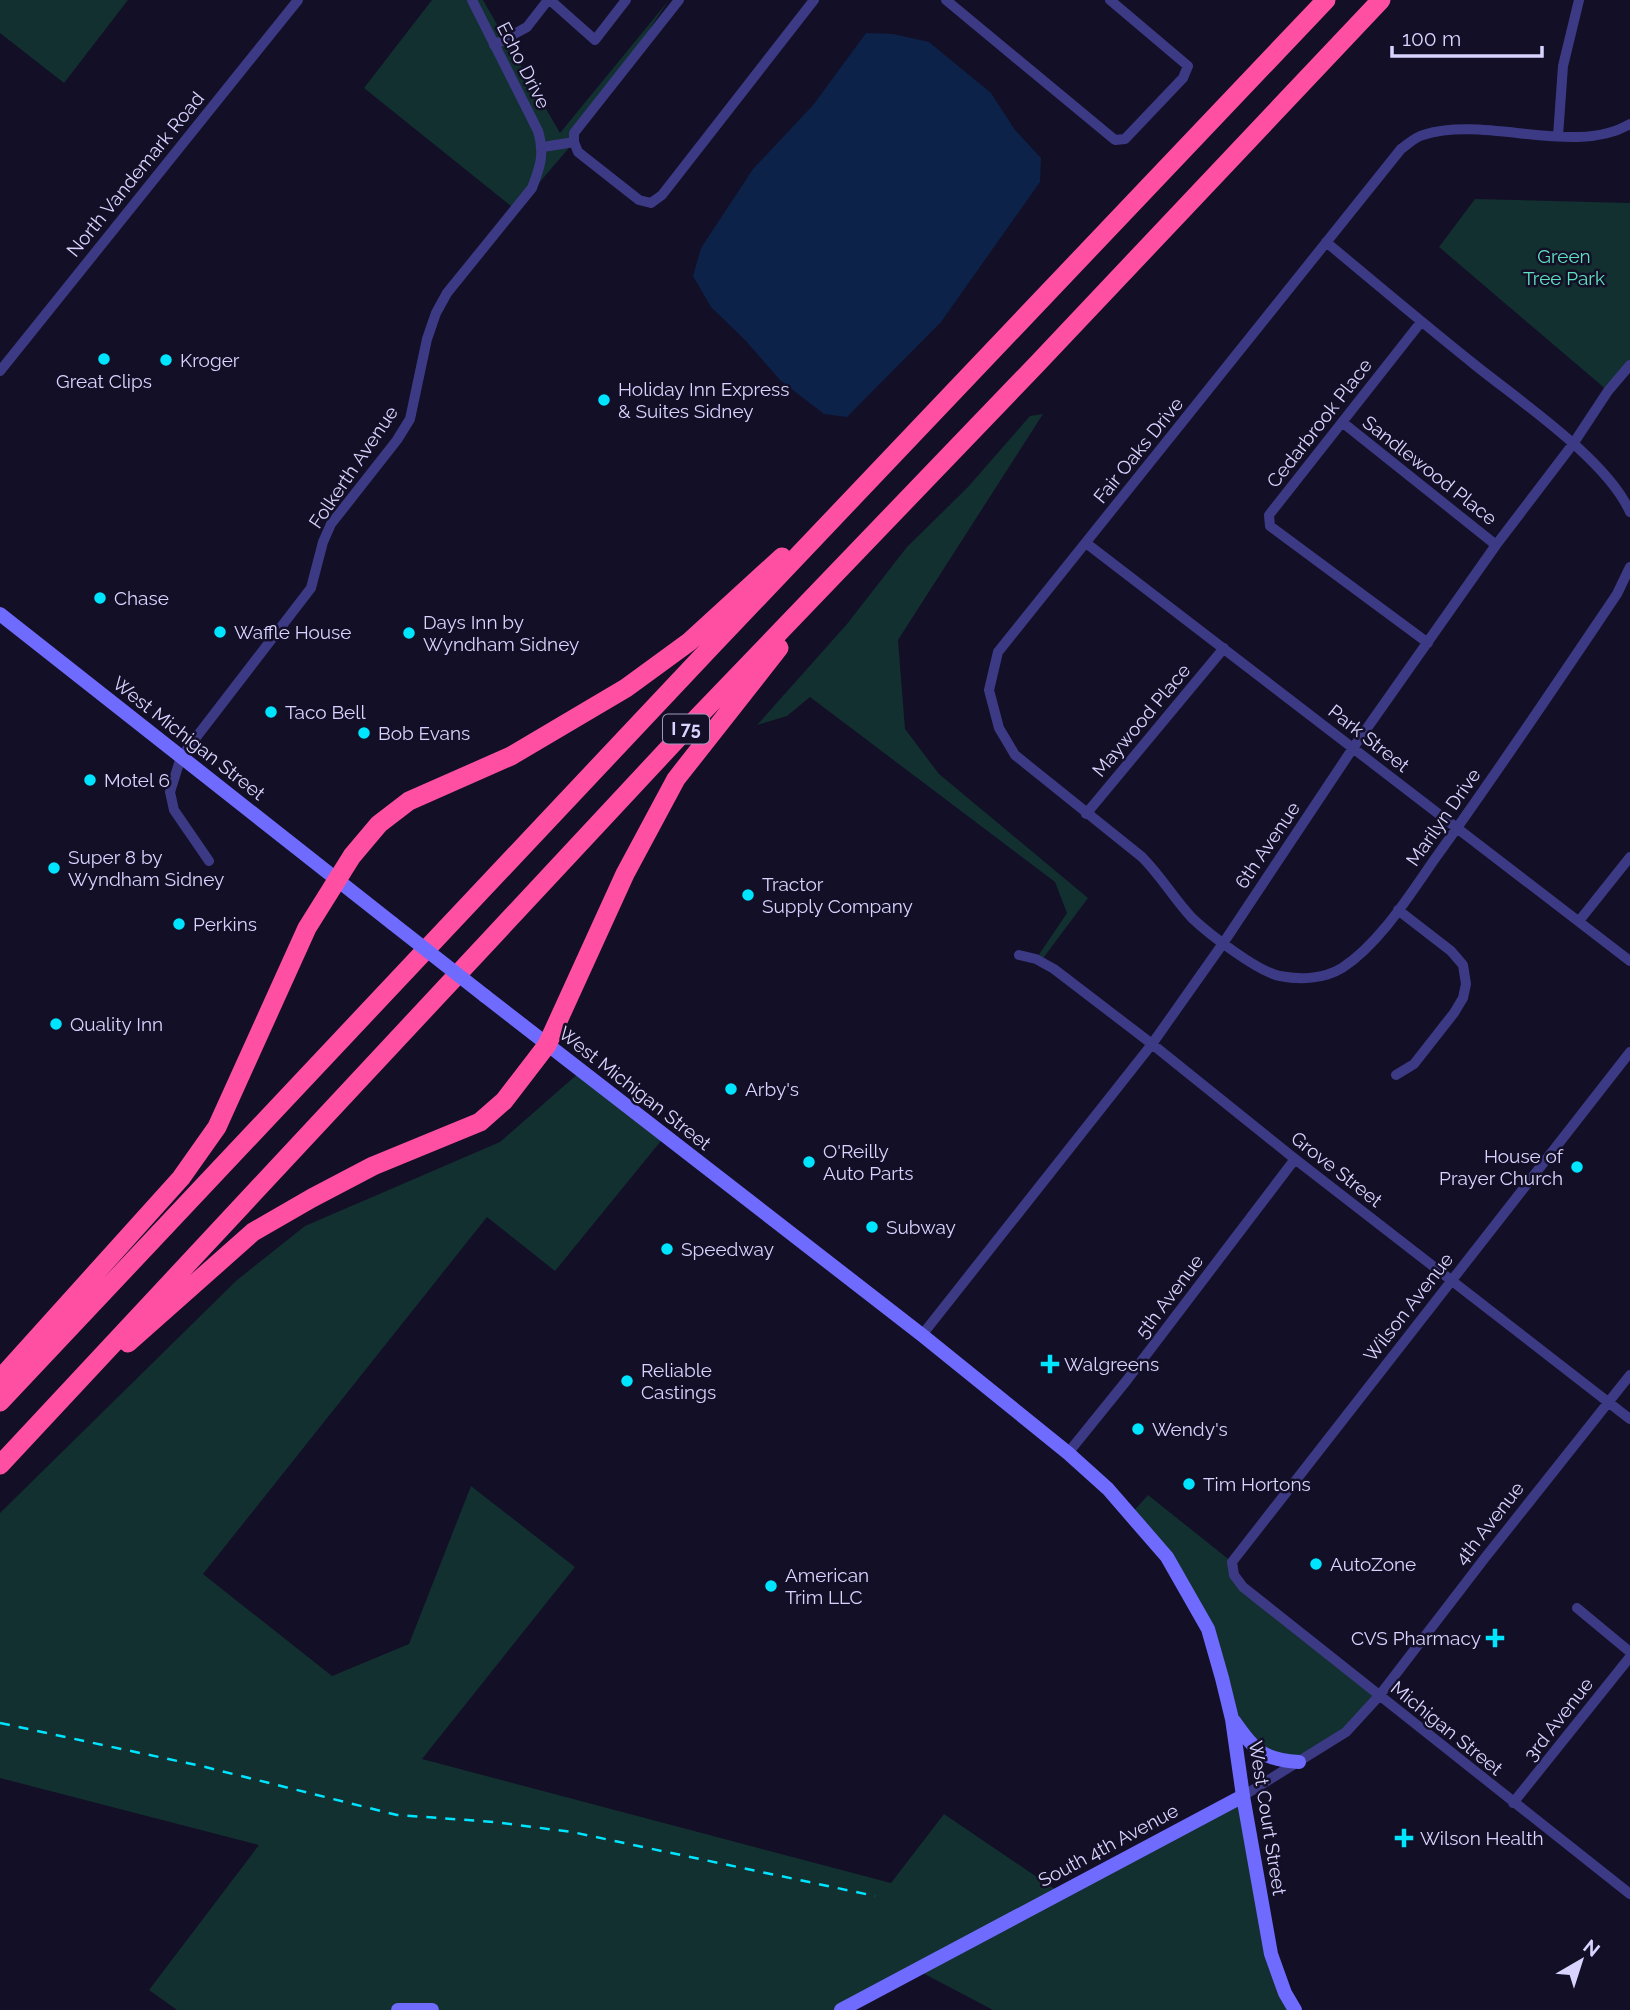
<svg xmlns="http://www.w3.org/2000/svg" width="1630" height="2010" viewBox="0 0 1630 2010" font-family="Raleway,sans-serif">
<rect width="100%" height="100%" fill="#130f26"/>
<path fill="#12302f" d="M0,0H128L64,83L0,33Z
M432,0H483L560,133L669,0L574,142L516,210L364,88Z
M1475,199L1630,203V365L1608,391L1439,247Z
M1043,414L898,640L905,729L939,774L1088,898L1041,961L1036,959L1067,913L1055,882L810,697L787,716L757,725L847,624L907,547L968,487L1030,416Z
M581,1071L665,1136L555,1271L487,1217L203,1574L332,1676L409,1644L471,1486L575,1567L422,1759L891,1883L944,1814L1059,1892L1243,1796L1271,1954L1295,2010H993L915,1969L841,2010H177L149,1990L259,1845L0,1778V1513L237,1280L305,1226L500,1142Z
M1148,1495L1232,1562L1234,1575L1379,1696L1323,1748L1280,1761L1232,1719L1208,1629L1131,1514Z"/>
<path fill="#0c2248" d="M866,33L893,34L929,42L991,93L1015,130L1041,158L1040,182L941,322L847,417L824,414L780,380L745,340L711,307L693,276L701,248L753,169L814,104Z"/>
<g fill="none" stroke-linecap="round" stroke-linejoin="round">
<path stroke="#3d3a85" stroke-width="10" d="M550,0L595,40L626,0
M679,0L574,133V142L578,152L639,200L651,203L662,195L814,0
M946,0L1115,140L1125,139L1183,78L1188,66L1110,0
M494,45L527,27L548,0
M1630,124C1574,157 1487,115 1423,135C1415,137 1407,145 1401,149L998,652L989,690L999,728L1015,755L1142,857C1161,876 1174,899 1192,918C1209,934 1258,972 1280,976C1300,980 1324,979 1342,968C1379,944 1409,896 1434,860C1497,773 1557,683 1617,594L1630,567
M1558,136L1563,66L1579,0
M543,147L574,142
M1326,242C1375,283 1425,325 1475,365C1521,402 1607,460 1630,512
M1421,322L1269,515L1270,526L1428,643
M0,371L298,0
M1342,422L1496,545
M1086,543L1630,961
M1086,814L1224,648
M209,861L174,810L170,792L181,757L311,588L323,542L331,524L397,440L410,419L427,339L436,313L447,293L532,188C540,167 545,154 538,131L472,0
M1579,921L1630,857
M1019,955L1036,959L1054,969L1152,1044L1295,1159L1630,1419
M1630,1052L1232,1562L1234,1575L1243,1587L1630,1894
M1396,1075L1414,1064L1454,1013L1463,998L1466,984L1463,965L1451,951L1398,910
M922,1335L1152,1044L1224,942L1353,748L1496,545L1573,444L1608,391L1630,365
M1068,1453L1127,1380L1295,1159
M1577,1608L1630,1652
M1243,1796L1346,1732L1379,1696L1484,1559L1630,1375
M1513,1803L1630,1657"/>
<path stroke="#6f6bff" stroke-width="14" d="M0,614L392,923
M485,996L922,1335L1068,1453L1108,1489L1167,1557L1208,1629L1222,1678L1232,1719L1243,1796L1271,1954L1285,1993L1295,2010
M1234,1721C1254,1750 1263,1760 1299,1762
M398,2010H432
M841,2010L1243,1796"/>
<path stroke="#ff4fa3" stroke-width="19" d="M128,1343L253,1232L312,1198L373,1166L480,1122L504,1101L547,1045L625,874L676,779L779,648
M0,1379L181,1178L217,1127L307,928L352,856L379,824L409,801L511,756L626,688L689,642L782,557
M0,1402L711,647L1326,0
M0,1465L693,722L1037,364L1381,0"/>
<path stroke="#00e5ff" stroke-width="2.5" stroke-dasharray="10 9" stroke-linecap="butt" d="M0,1723L201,1766L397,1815L494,1822L572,1832L875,1896"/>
<path stroke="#6f6bff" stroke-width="14" d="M392,923L485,996"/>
</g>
<g fill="#00e5ff" stroke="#130f26" stroke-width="2.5">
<circle cx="104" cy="359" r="7"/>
<circle cx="166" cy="360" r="7"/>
<circle cx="604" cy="400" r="7"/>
<circle cx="100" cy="598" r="7"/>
<circle cx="220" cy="632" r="7"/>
<circle cx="409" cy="633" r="7"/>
<circle cx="271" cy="712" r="7"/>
<circle cx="364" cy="733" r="7"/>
<circle cx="90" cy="780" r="7"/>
<circle cx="54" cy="868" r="7"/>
<circle cx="748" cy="895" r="7"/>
<circle cx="179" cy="924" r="7"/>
<circle cx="56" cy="1024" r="7"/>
<circle cx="731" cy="1089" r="7"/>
<circle cx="809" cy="1162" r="7"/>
<circle cx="1577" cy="1167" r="7"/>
<circle cx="872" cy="1227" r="7"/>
<circle cx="667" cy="1249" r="7"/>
<path d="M1046.5 1353.5h7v7h7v7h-7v7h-7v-7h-7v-7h7z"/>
<circle cx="627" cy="1381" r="7"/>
<circle cx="1138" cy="1429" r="7"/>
<circle cx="1189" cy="1484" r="7"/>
<circle cx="1316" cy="1564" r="7"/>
<circle cx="771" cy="1586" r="7"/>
<path d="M1491.5 1627.5h7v7h7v7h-7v7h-7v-7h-7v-7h7z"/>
<path d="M1400.5 1827.5h7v7h7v7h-7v7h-7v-7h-7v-7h7z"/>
</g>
<g text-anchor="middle" stroke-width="5" stroke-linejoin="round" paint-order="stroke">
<rect fill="#130f26" stroke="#9e99be" stroke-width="2" x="663" y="714.5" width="46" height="29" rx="5"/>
<g font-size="18" font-weight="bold" fill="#d9d4ff">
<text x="686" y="735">I 75</text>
</g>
<g font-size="19" fill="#d9d4ff" stroke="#130f26">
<text transform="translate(524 65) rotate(63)" y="7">Echo Drive</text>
<text transform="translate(135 174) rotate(-51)" y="7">North Vandemark Road</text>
<text transform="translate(1319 423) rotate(-52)" y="7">Cedarbrook Place</text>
<text transform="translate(1138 450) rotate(-51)" y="7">Fair Oaks Drive</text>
<text transform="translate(353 467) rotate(-56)" y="7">Folkerth Avenue</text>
<text transform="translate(1430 470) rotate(38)" y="7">Sandlewood Place</text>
<text transform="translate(1141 720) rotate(-50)" y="7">Maywood Place</text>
<text transform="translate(189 738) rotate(38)" y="7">West Michigan Street</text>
<text transform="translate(1369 738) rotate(38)" y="7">Park Street</text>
<text transform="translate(1443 817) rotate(-55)" y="7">Marilyn Drive</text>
<text transform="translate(1267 845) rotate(-56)" y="7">6th Avenue</text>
<text transform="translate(635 1088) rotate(38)" y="7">West Michigan Street</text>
<text transform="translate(1337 1169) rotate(38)" y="7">Grove Street</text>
<text transform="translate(1169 1296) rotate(-53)" y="7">5th Avenue</text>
<text transform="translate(1408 1307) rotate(-52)" y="7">Wilson Avenue</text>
<text transform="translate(1489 1523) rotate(-52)" y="7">4th Avenue</text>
<text transform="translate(1558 1719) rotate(-52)" y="7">3rd Avenue</text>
<text transform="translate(1447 1728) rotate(39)" y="7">Michigan Street</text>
<text transform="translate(1268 1818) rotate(81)" y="7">West Court Street</text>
<text transform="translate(1108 1845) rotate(-28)" y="7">South 4th Avenue</text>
</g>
<g font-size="19" fill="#5fe0c0" stroke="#130f26">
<text x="1564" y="263">Green<tspan x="1564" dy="22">Tree Park</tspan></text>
</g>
<g font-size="19" fill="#d9d4ff" stroke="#130f26" text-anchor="start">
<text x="180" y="367">Kroger</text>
<text x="104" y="388" text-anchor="middle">Great Clips</text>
<text x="618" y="396">Holiday Inn Express<tspan x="618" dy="22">&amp; Suites Sidney</tspan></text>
<text x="114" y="605">Chase</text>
<text x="423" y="629">Days Inn by<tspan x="423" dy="22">Wyndham Sidney</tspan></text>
<text x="234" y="639">Waffle House</text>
<text x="285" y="719">Taco Bell</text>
<text x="378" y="740">Bob Evans</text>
<text x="104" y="787">Motel 6</text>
<text x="68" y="864">Super 8 by<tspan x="68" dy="22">Wyndham Sidney</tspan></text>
<text x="762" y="891">Tractor<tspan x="762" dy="22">Supply Company</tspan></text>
<text x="193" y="931">Perkins</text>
<text x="70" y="1031">Quality Inn</text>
<text x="745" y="1096">Arby's</text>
<text x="823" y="1158">O'Reilly<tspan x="823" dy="22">Auto Parts</tspan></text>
<text x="1563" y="1163" text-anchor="end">House of<tspan x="1563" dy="22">Prayer Church</tspan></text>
<text x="886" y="1234">Subway</text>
<text x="681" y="1256">Speedway</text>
<text x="1064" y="1371">Walgreens</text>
<text x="641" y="1377">Reliable<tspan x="641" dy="22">Castings</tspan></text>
<text x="1152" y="1436">Wendy's</text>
<text x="1203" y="1491">Tim Hortons</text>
<text x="1330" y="1571">AutoZone</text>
<text x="785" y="1582">American<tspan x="785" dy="22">Trim LLC</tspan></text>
<text x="1481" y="1645" text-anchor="end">CVS Pharmacy</text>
<text x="1420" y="1845">Wilson Health</text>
</g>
</g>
<g transform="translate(1581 1961) rotate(39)" stroke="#130f26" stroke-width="5" paint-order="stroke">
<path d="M0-5L12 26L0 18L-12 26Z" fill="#d9d4ff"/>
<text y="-10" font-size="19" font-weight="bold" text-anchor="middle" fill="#d9d4ff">N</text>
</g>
<path d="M1392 46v10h150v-10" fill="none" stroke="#d9d4ff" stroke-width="3.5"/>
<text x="1402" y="46" font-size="21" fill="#d9d4ff" stroke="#130f26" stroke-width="5" paint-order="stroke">100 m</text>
</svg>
